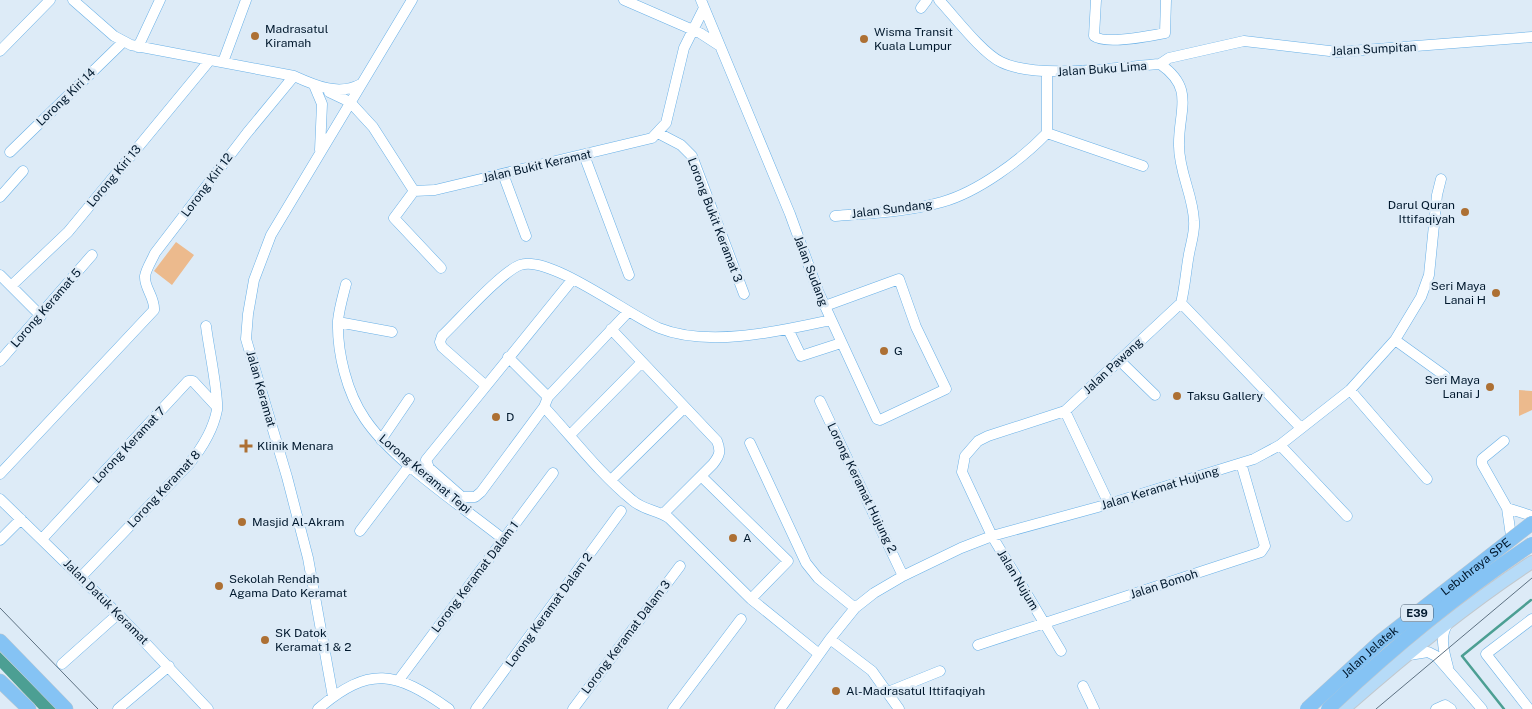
<svg xmlns="http://www.w3.org/2000/svg" width="1532" height="709" viewBox="0 0 1532 709" font-family="'Public Sans',sans-serif">
<rect width="100%" height="100%" fill="#ddebf7"/>
<path fill="#ecba8d" d="M176,242L194,255L172,285L154,271Z
M1519,390L1532,391V410L1519,416Z"/>
<path fill="#4c9f93" d="M0,652L57,709H39L0,668Z"/>
<g fill="none" stroke-linecap="round" stroke-linejoin="round">
<path stroke="#4c9f93" stroke-width="2.5" d="M1504,709L1462,656L1531,600"/>
<defs>
<path id="minor" d="M73,0L114,36L131,45L294,76C316,86 339,96 361,84
M624,0L700,33L720,46
M701,0L790,214L818,291L877,419L880,420L946,389L916,327L899,279L825,306
M939,0C954,16 982,53 1001,62C1037,80 1119,67 1160,64C1196,89 1178,111 1179,146C1179,172 1193,195 1194,221C1195,232 1191,243 1189,254C1186,270 1185,287 1181,303
M1096,0L1094,36C1105,45 1150,36 1165,33L1166,0
M921,8L927,0
M138,47L160,0
M0,51L50,0
M223,62L246,0
M1160,64L1169,58L1244,41L1338,52L1532,37
M314,85L322,104L320,150
M329,92L350,102L373,127L414,191
M658,133L681,145L692,156L744,294
M1047,133L1143,166
M10,152L123,42
M584,155L629,275
M503,174L526,236
M414,191L435,190L652,138L666,123L684,48L704,8
M414,191L394,218L441,268
M0,197L23,171
M835,216C871,213 907,212 942,202C978,192 1021,160 1047,133V73
M0,275L41,316
M346,284C343,296 339,309 338,321C337,353 347,393 365,419C394,462 462,506 503,539
M11,286L68,232L210,60
M1181,303L1300,427
M338,322L392,332
M611,329L717,441C721,451 720,455 713,464L663,514
M788,329L801,356L841,343
M1395,340L1445,376
M508,357L548,397L544,407C573,438 599,473 632,500C643,510 657,510 669,518L751,599
M1119,360L1155,395
M0,361L92,255
M485,385L442,347L440,342L442,336C460,319 500,273 520,265C549,254 630,316 659,328C709,348 780,331 831,320
M1350,390L1427,479
M548,397L628,312
M820,401L903,576
M544,407L481,492L475,497H462L429,468L426,460L572,280
M1065,411L1109,504
M570,435L642,362
M381,440L409,399
M1504,441L1482,459V464L1507,508L1511,536
M750,443L806,563L818,578L855,608
M1280,445L1347,516
M0,474L154,310C155,297 144,288 145,276C146,269 152,260 155,253L247,133L294,76
M701,476L788,561L751,599L819,654
M611,480L684,408
M0,499L118,614L208,709
M1507,508L1532,516
M360,531L410,465
M42,539L188,381H193L217,407
M0,540L21,519
M81,577L189,464C202,448 213,431 217,410C219,396 208,344 206,326
M1448,623C1439,637 1444,651 1448,667
M830,639L872,671L899,709
M978,645L1261,552L1265,546L1241,463
M1061,651L992,536L962,472L965,456L978,441L988,436L1065,411L1181,303
M1409,655L1428,652L1436,656L1482,709
M62,664L118,614
M398,681L553,473
M1083,686L1094,709
M888,692L940,671
M333,697L308,558L287,477L246,339L248,314L254,280L271,235L412,0
M118,709L169,666
M318,709C370,665 395,671 449,709
M476,709L621,511
M573,709L680,566
M673,709L741,619
M780,709L830,639L855,608L874,593L903,576L961,548L992,536L1109,504L1254,459L1280,445L1350,390L1395,340L1421,297L1429,275L1437,195L1441,179
M1436,709L1445,705L1451,709
M1529,709L1486,654L1532,619"/>
<path id="major" d="M1344,709C1404,656 1465,606 1532,562"/>
<path id="highway" d="M0,641L66,709
M0,681L29,709"/>
</defs>
<use href="#minor" stroke="#68b0e7" stroke-width="11"/>
<use href="#major" stroke="#c2c8cd" stroke-width="14"/>
<use href="#highway" stroke="#c2c8cd" stroke-width="15"/>
<use href="#minor" stroke="#fff" stroke-width="10"/>
<use href="#major" stroke="#b6dbf8" stroke-width="12"/>
<use href="#highway" stroke="#85c3f4" stroke-width="14"/>
<path stroke="#5d7182" stroke-width="1" d="M0,608L98,709
M1376,709L1532,578"/>
<defs>
<g id="highway-bridge">
<path id="s1" d="M1307,709L1381,641L1532,523"/>
<path d="M1328,709C1391,649 1459,593 1532,544"/>
</g>
</defs>
<use href="#highway-bridge" stroke="#c2c8cd" stroke-width="15" stroke-linecap="butt"/>
<use href="#highway-bridge" stroke="#85c3f4" stroke-width="14"/>
</g>
<g fill="#ad7034" stroke="#ddebf7" stroke-width="2">
<circle cx="255" cy="36" r="5"/>
<circle cx="864" cy="39" r="5"/>
<circle cx="1465" cy="212" r="5"/>
<circle cx="1496" cy="293" r="5"/>
<circle cx="884" cy="351" r="5"/>
<circle cx="1490" cy="387" r="5"/>
<circle cx="1177" cy="396" r="5"/>
<circle cx="496" cy="417" r="5"/>
<path d="M243.5 438.5h5v5h5v5h-5v5h-5v-5h-5v-5h5z"/>
<circle cx="242" cy="522" r="5"/>
<circle cx="733" cy="538" r="5"/>
<circle cx="219" cy="586" r="5"/>
<circle cx="265" cy="640" r="5"/>
<circle cx="836" cy="691" r="5"/>
</g>
<g text-anchor="middle" stroke-width="5" stroke-linejoin="round" paint-order="stroke">
<rect fill="#ddebf7" stroke="#42576a" stroke-width="1" x="1401" y="604.5" width="32" height="17" rx="4"/>
<g font-size="11" font-weight="bold" fill="#00182d">
<text x="1417" y="617">E39</text>
</g>
<g font-size="12" fill="#00182d" stroke="#ddebf7" text-anchor="start">
<text x="265" y="33">Madrasatul<tspan x="265" dy="14">Kiramah</tspan></text>
<text x="874" y="36">Wisma Transit<tspan x="874" dy="14">Kuala Lumpur</tspan></text>
<text x="1455" y="209" text-anchor="end">Darul Quran<tspan x="1455" dy="14">Ittifaqiyah</tspan></text>
<text x="1486" y="290" text-anchor="end">Seri Maya<tspan x="1486" dy="14">Lanai H</tspan></text>
<text x="894" y="355">G</text>
<text x="1480" y="384" text-anchor="end">Seri Maya<tspan x="1480" dy="14">Lanai J</tspan></text>
<text x="1187" y="400">Taksu Gallery</text>
<text x="506" y="421">D</text>
<text x="257" y="450">Klinik Menara</text>
<text x="252" y="526">Masjid Al-Akram</text>
<text x="743" y="542">A</text>
<text x="229" y="583">Sekolah Rendah<tspan x="229" dy="14">Agama Dato Keramat</tspan></text>
<text x="275" y="637">SK Datok<tspan x="275" dy="14">Keramat 1 &amp; 2</tspan></text>
<text x="846" y="695">Al-Madrasatul Ittifaqiyah</text>
</g>
<g font-size="12" fill="#00182d" stroke="#ddebf7">
<text transform="translate(1374 49) rotate(-3)" y="4">Jalan Sumpitan</text>
<text transform="translate(1102 69) rotate(-4)" y="4">Jalan Buku Lima</text>
<text transform="translate(66 97) rotate(-44)" y="4">Lorong Kiri 14</text>
<text transform="translate(537 166) rotate(-13)" y="4">Jalan Bukit Keramat</text>
<text transform="translate(114 176) rotate(-50)" y="4">Lorong Kiri 13</text>
<text transform="translate(207 185) rotate(-53)" y="4">Lorong Kiri 12</text>
<text transform="translate(892 209) rotate(-7)" y="4">Jalan Sundang</text>
<text transform="translate(715 220) rotate(69)" y="4">Lorong Bukit Keramat 3</text>
<text transform="translate(811 271) rotate(69)" y="4">Jalan Sudang</text>
<text transform="translate(46 308) rotate(-49)" y="4">Lorong Keramat 5</text>
<text transform="translate(1113 366) rotate(-43)" y="4">Jalan Pawang</text>
<text transform="translate(261 389) rotate(74)" y="4">Jalan Keramat</text>
<text transform="translate(129 445) rotate(-47)" y="4">Lorong Keramat 7</text>
<text transform="translate(425 474) rotate(40)" y="4">Lorong Keramat Tepi</text>
<text transform="translate(862 488) rotate(64)" y="4">Lorong Keramat Hujung 2</text>
<text transform="translate(1160 488) rotate(-17)" y="4">Jalan Keramat Hujung</text>
<text transform="translate(164 489) rotate(-47)" y="4">Lorong Keramat 8</text>
<text dy="4" stroke="none"><textPath href="#s1" startOffset="221">Lebuhraya SPE</textPath></text>
<text transform="translate(475 577) rotate(-53)" y="4">Lorong Keramat Dalam 1</text>
<text transform="translate(1018 580) rotate(59)" y="4">Jalan Nujum</text>
<text transform="translate(1164 584) rotate(-18)" y="4">Jalan Bomoh</text>
<text transform="translate(106 602) rotate(45)" y="4">Jalan Datuk Keramat</text>
<text transform="translate(549 610) rotate(-54)" y="4">Lorong Keramat Dalam 2</text>
<text transform="translate(626 637) rotate(-53)" y="4">Lorong Keramat Dalam 3</text>
<text dy="4" stroke="none"><textPath href="#s1" startOffset="85">Jalan Jelatek</textPath></text>
</g>
</g>
</svg>
